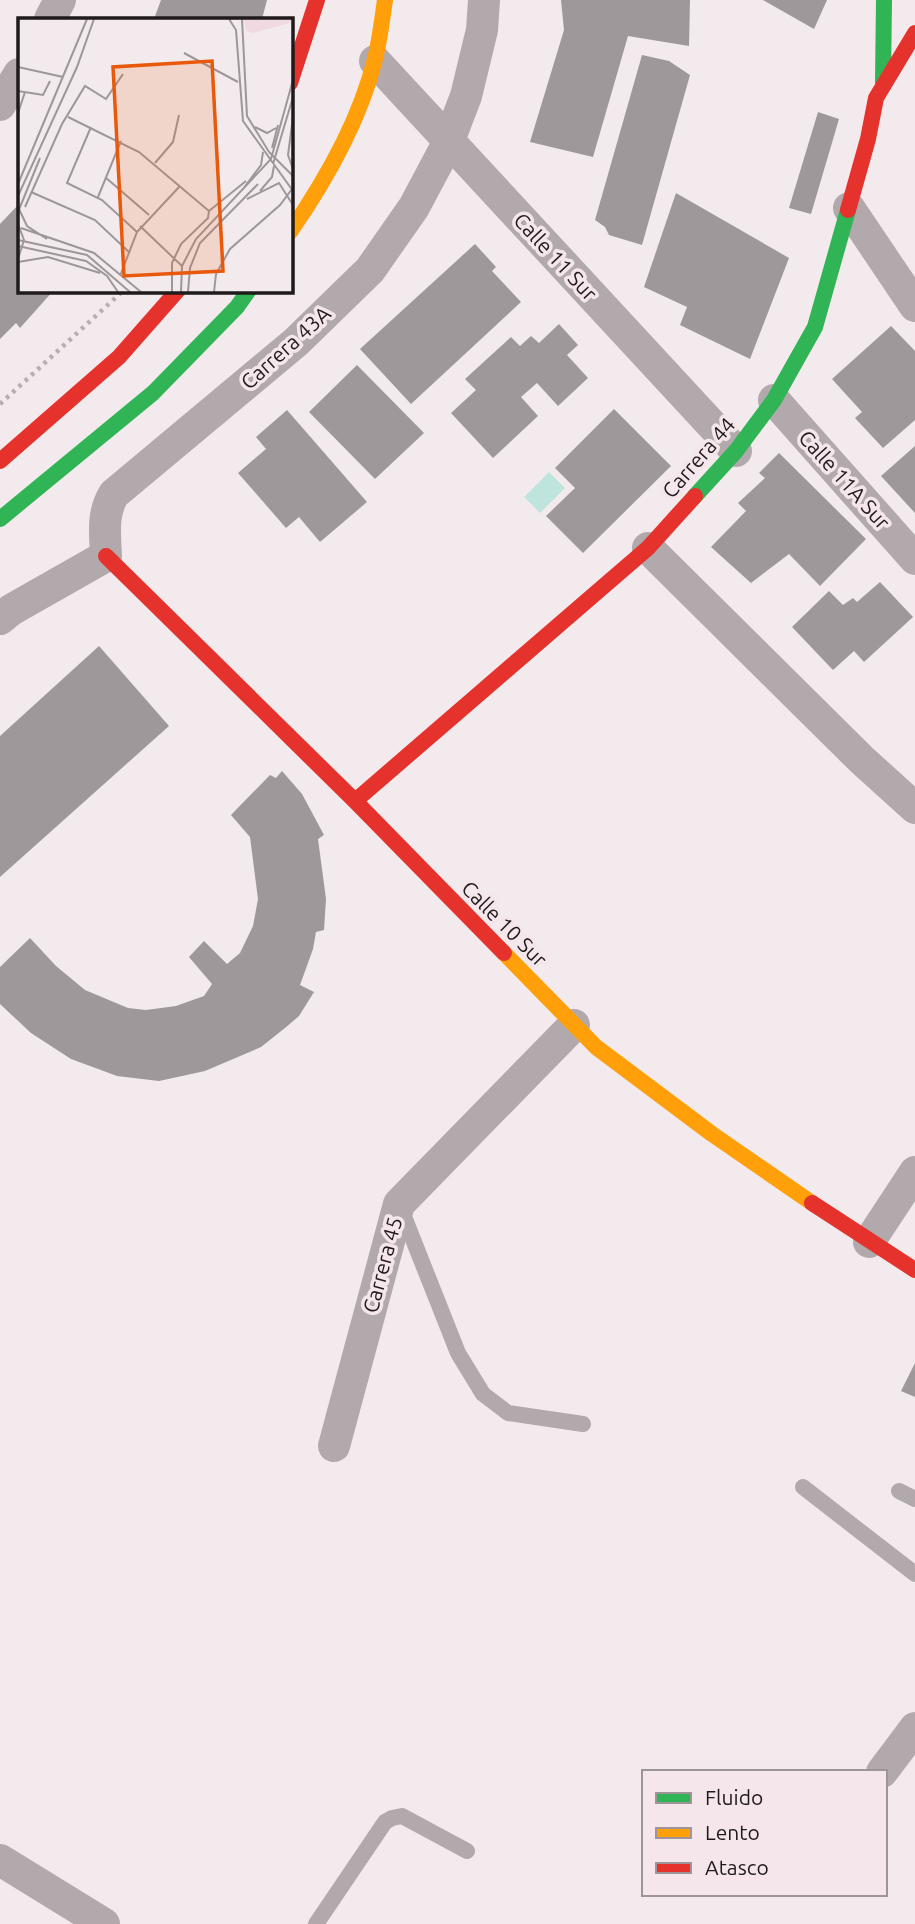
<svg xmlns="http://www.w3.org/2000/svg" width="915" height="1924" viewBox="0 0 915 1924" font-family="Ubuntu,sans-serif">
<rect width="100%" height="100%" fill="#f2eaec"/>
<path fill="#bfe3dd" d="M549,472L565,488L540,513L524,497Z"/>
<path fill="#9e989a" d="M161,0H267L262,19H154Z
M561,0H690L689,46L628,36L593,157L530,142L564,30Z
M763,0H827L814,29Z
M642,55L669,61L690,75L642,245L609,235L605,227L595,220Z
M818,112L839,119L811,214L789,208Z
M676,193L789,258L750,359L680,325L687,307L644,287Z
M19,204V290H54L20,328L16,323L0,339V224Z
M475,244L496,267L492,271L521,302L411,404L360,349Z
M559,324L578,345L567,355L588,378L558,406L537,383L521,397L538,416L493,458L451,413L476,390L465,379L511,337L520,346L531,336L539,343Z
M891,326L915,351V420L883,448L855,418L862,412L832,379Z
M357,365L424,433L375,479L309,412Z
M614,409L671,466L583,553L546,516L575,488L555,468Z
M287,410L367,502L320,542L299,517L286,528L238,473L266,449L256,437Z
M915,446V513L881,476Z
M779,453L866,539L820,586L789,554L751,583L711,547L746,511L738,503L765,478L759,473Z
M880,582L913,617L864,662L854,651L833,670L792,627L829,591L843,605L853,598L857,602Z
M99,646L169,726L0,877V736Z
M282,771L302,794L324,835L318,839L326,899L324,930L316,932L313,949L300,985L314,992L299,1016L285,1028L261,1047L205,1071L159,1081L117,1076L71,1059L31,1033L0,1004V967L30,938L56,966L85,990L128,1008L146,1010L176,1006L204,996L212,984L189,957L204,941L227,964L240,953L253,926L258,899L250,837L231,815L270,775L276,778Z
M915,1363V1397L901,1391Z"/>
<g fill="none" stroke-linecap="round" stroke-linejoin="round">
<path stroke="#b6aeb0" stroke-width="4.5" stroke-dasharray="3.5 5" stroke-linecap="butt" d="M0,404L124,290"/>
<path stroke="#b1a9ac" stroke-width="16" d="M401,1209L458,1353L483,1394L508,1413L583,1424
M803,1487L915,1574
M899,1491L915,1499
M316,1924L385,1822L392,1818L402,1816L467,1851"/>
<path stroke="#b1a9ac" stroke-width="32" d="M50,19L60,0
M375,61L736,451
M0,105L19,74
M849,208L915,306
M774,400L915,559
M648,548L862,760L915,808
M0,619L11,610L106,556C105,533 102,513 114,494L296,342L370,270L414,207L448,143L466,96L482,30L484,0
M869,1242L915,1172
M334,1446L399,1204L574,1025
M882,1772L915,1728
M0,1860L104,1924"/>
<path stroke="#30b455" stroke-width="16" d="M883,82L884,0
M695,496L736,451L774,400L815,327L848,210
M0,519L153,393L237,307L249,290"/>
<path stroke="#ff9f0a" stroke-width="16" d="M290,232C326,180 360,120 375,59C380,39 382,20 385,0
M504,953L596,1047L712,1134L812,1203"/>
<path stroke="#e5322d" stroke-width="16" d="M290,83L317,0
M848,210L868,139L876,98L915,33
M0,461L119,357L178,290
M106,556L355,801L504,953
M355,801L648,548L695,496
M812,1203L915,1270"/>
</g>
<g text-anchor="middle" stroke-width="7" stroke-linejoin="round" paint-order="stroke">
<g font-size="21" fill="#1f1a1b" stroke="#f5e6eb">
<text transform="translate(555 257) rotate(47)" y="7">Calle 11 Sur</text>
<text transform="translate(286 348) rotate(-42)" y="7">Carrera 43A</text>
<text transform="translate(699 458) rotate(-49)" y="7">Carrera 44</text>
<text transform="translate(844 480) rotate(48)" y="7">Calle 11A Sur</text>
<text transform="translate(504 924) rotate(45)" y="7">Calle 10 Sur</text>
<text transform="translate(383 1265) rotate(-75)" y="7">Carrera 45</text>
</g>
</g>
<g transform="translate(18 18)">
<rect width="275" height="275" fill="#f2eaec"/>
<path d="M226,1H275V4L235,15L228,13Z" fill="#f1d9e1"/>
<path fill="none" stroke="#9e9798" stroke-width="2" d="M211,1L218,12L225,103L275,173M224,1L229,98L251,134L275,158M166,35L220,64M0,49L45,59M0,73L25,77L32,63M0,95L7,74M50,99L121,134L191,193M275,99L270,137L275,151M73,109L49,165L84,182L119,214M237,109L249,115L258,110M254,130L260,107M137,145L155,124L161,97M255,146L275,79M87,159L131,197M0,166L69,1M225,171L243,147L245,134M242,173L254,159L256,148M13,174L77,202L112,235M0,178L59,49L76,1M80,179L103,123M229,181L261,165L275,187M7,189L44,106L67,68L88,81L105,56M1,191L9,208L29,221M0,194L22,140M0,206L6,222L0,241M122,208L164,248M3,210L76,235L123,274M0,222L69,237L112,274M0,228L68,243L89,258L100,274M0,244L30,239L82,255M102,258L119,214L162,168M154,274V245L163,226L190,200L191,193L228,163M163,274L164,248L178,221L253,141L275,62M170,274L172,250L182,225L240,166M196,274L198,256L212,231L262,187L274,171"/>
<path fill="#e8590c" fill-opacity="0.15" stroke="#e8590c" stroke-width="3.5" d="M194,43L205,253L106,258L95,49Z"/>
<rect width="275" height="275" fill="none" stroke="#1f1a1b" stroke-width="3.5"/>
</g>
<rect x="642" y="1770" width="245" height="126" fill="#f5e6eb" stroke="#9f9498" stroke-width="2"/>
<rect x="656" y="1793" width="35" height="10" fill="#30b455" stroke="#9f9498" stroke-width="2"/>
<text x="705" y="1805" font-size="21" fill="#1f1a1b">Fluido</text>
<rect x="656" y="1828" width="35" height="10" fill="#ff9f0a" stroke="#9f9498" stroke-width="2"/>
<text x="705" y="1840" font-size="21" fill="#1f1a1b">Lento</text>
<rect x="656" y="1863" width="35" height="10" fill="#e5322d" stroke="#9f9498" stroke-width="2"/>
<text x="705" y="1875" font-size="21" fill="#1f1a1b">Atasco</text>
</svg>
